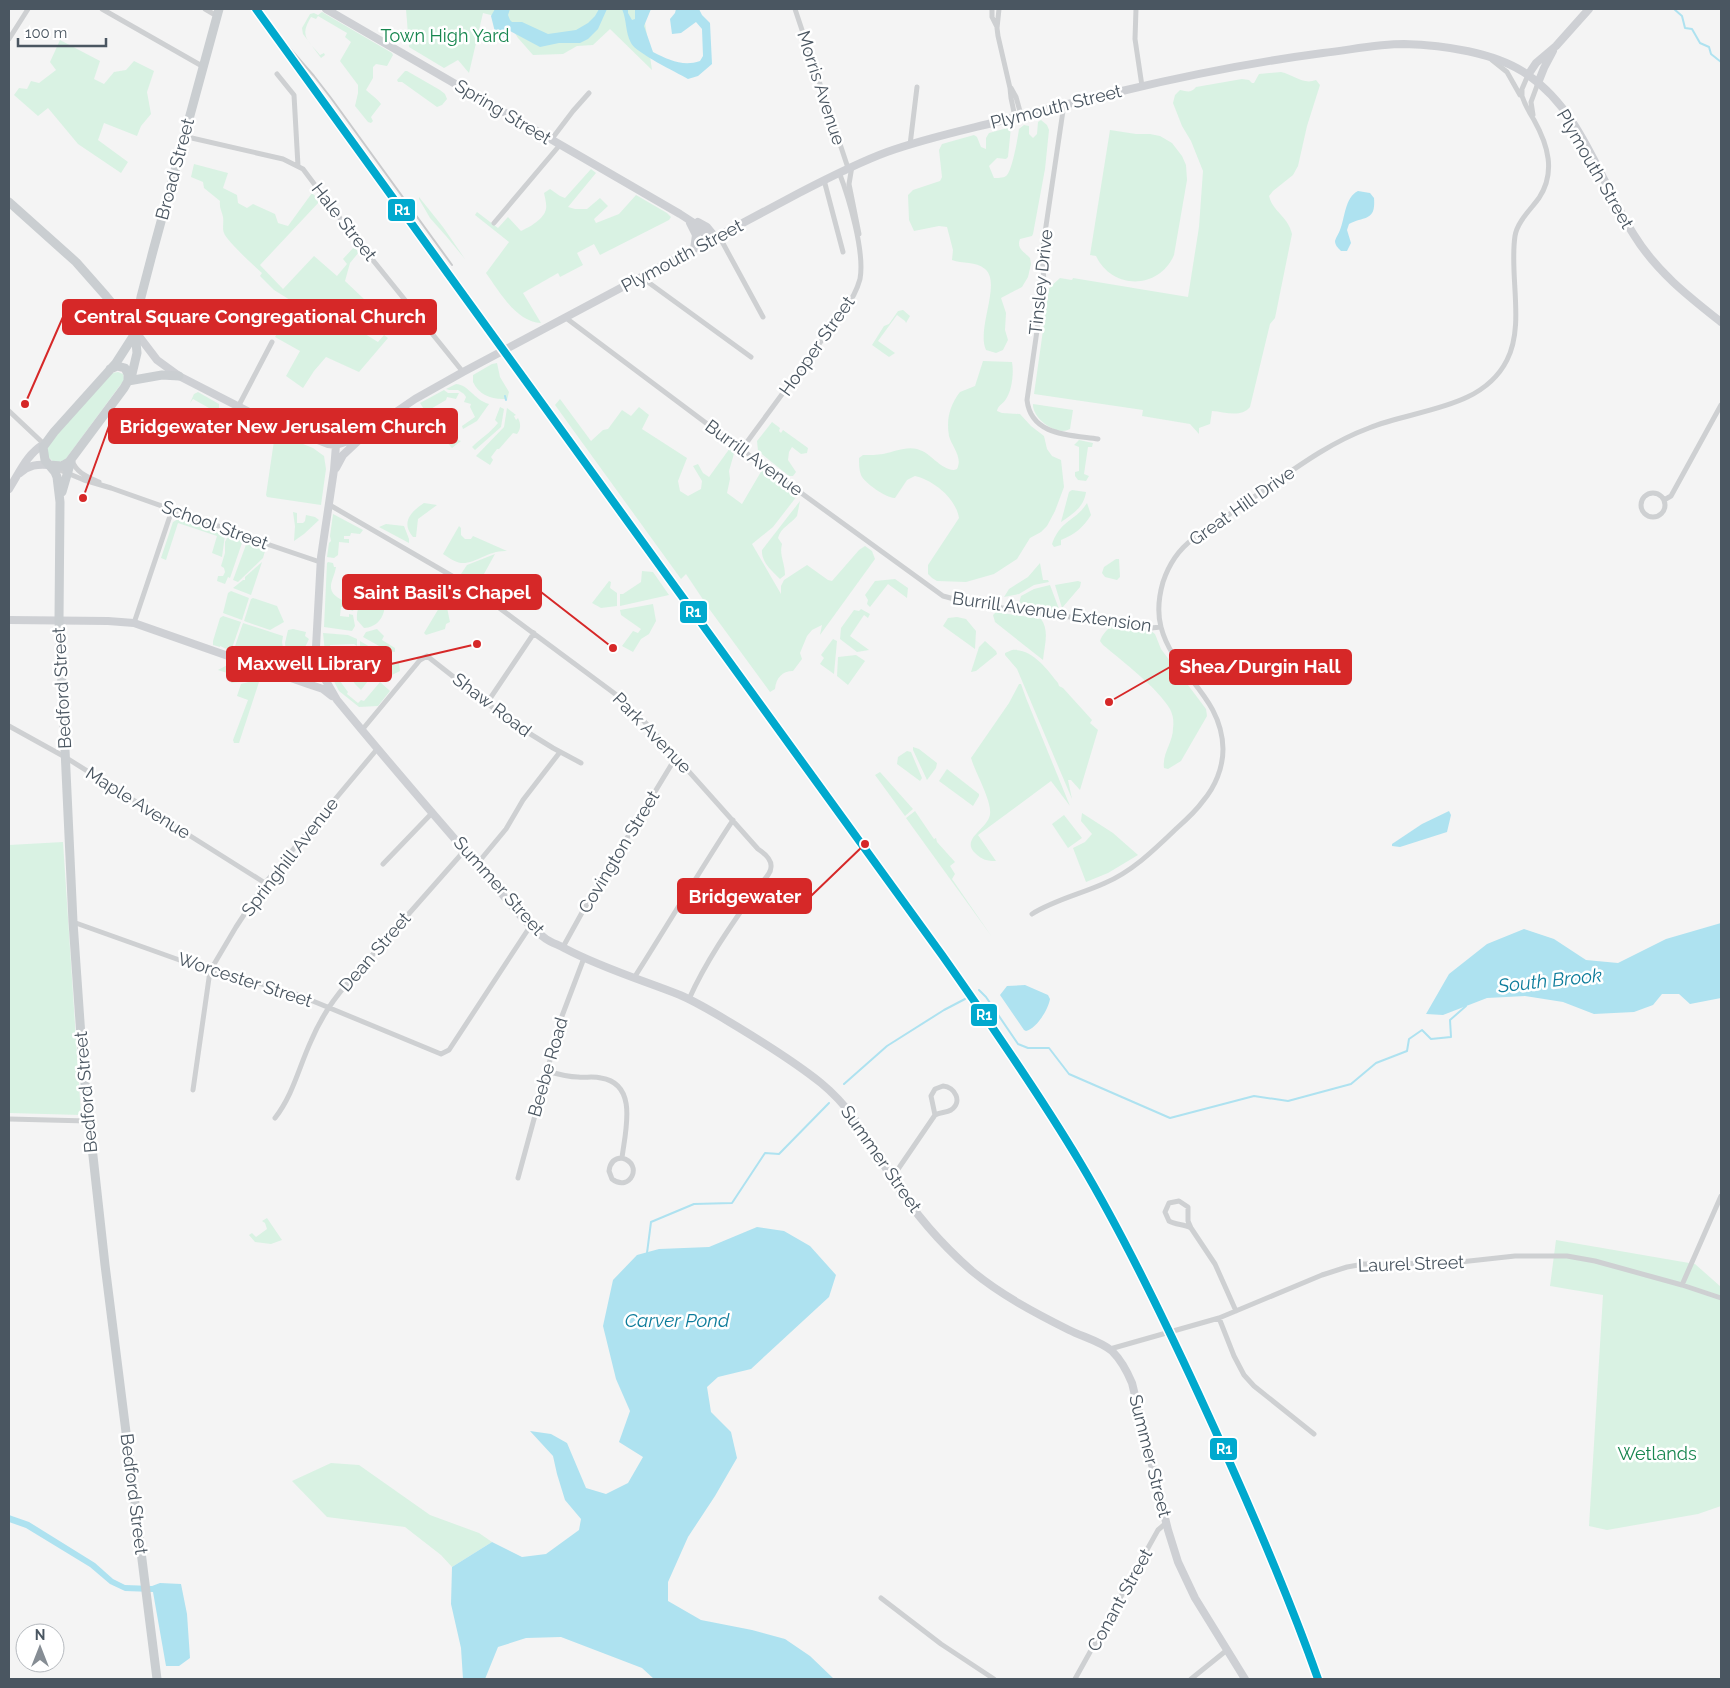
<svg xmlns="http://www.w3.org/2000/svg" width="1730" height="1688" viewBox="0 0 1730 1688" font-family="Raleway,sans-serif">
<rect width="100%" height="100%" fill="#f4f4f4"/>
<path fill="#d9f2e3" d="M406,9H643L652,70L610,29L593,45L577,46L563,54L533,55L518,38L506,19L483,13L469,73L458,60L444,68L409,47Z
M322,12L392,53L393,55L387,66L376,64L373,67V78L366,90C371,95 378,99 381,104L371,117L373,121L371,123L368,122L355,106L358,93V85L340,61L351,42L345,37L347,33L318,16L316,19L311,17C299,37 308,40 320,55L324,53L325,55L321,58L303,34L302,28L310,14L314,13L318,15Z
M60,40L100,61L94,79L104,84L114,72L126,70L134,61L154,71L147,92L151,114L141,126L137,136L104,123L98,140L128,162L121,173L78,144L48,108L38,116L14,95L19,88L27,89L31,81L39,83L56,70L50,62Z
M405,71H407L440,90L445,94L447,99L442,105L437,107L402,82H398L397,80Z
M1281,72C1294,75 1303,85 1316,80L1320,85L1307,126L1298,166L1293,175L1273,191L1269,196C1273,212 1288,216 1292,234L1275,318L1270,324L1250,407C1241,418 1225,412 1212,411L1210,424L1199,428V434L1190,424L1142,416L1143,410L1034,394L1049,288L1060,278L1072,280L1073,278L1188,297L1199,227L1203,171L1191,141L1182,126L1173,103L1175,95L1180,90C1187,91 1190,94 1196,87L1242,79L1249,80L1252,83H1254L1259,74Z
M1041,120L1047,125L1049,130L1045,169L1033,234L1032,236L1020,239C1016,249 1025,252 1030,258L1031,264L1028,277L1022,287L1001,298L1006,313L1005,330L1008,340L1003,350L996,353L986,350C976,329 1002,283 985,269C976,261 962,264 952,260L953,250L947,227L939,226L914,231L909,220L908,195L913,190L940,181L942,177L939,150L942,144L974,135L977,137L981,147L986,149V138L989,133L1011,127L1008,157L1006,159L997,158L989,166L994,178C997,178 1003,178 1006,176C1012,172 1018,137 1019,129L1024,125L1029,126V134L1033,138L1037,134L1038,122Z
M1110,130L1136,134H1150L1160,136L1172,143L1182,156L1186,165L1187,180L1174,255C1159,290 1112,290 1096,256L1090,255Z
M194,164L228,173L223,188L237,195L238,203L247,208L253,204L275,214L278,223L288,226L312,193L320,201L260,265L283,289L314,256L337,276L347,264L343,259L354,247L359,252L350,263L345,281L364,299L358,316L368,325L365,334L378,342L384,335L388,338L359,372L326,357L314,371L303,388L286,376L300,351L275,337L295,303L274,290L260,276L262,273C255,267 226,240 224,233C222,228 224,222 223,217C222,211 219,208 220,201L204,188L203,182L191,177Z
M591,169L596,173L568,207L575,209H587L600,198L608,206L594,219L596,223L619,214L636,195L667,213L671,217L669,220L600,255L594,244L577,253L583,265L560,277L558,273L523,293L541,323C516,322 499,291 486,273L509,242L475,215L477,212L498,228L508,217L521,231C530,227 544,219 546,209C547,205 545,198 544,193L550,189L560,196L565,198Z
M419,197L443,227L465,259L446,236L430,218L419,199Z
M903,310L910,316L906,323L905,321L897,315L878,341L895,353L889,357L872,345L884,326L889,324L898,311Z
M983,361L1012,362C1014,373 1012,390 1006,399C1003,404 998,405 997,411L1002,413L1020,414L1031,426L1044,436L1047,449L1052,456L1061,460L1064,487L1055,511L1047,526L1041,532L1030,538L1017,559L994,574L966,582L937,581L932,578L928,574V565L959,518C956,498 933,480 915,476L907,480L895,498C888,499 864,483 861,475C859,470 859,464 859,458L863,455C870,455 877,455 883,454C893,452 906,446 917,449C932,453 939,469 954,470L957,469C963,457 952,447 949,436C946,419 950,405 960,392L975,386Z
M497,363L500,377L509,392L507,400L506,399C492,400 479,395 473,382V375L492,364Z
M118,372L123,374L124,380L65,460L55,463L47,456V446L53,439L112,373Z
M456,384C469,385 473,399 489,404L477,421L463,429L462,426L475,417L470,407L471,404L464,402L466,397L464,394L458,390H449L446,389Z
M444,390L448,393H459L456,399L447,397L446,400L429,410L435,421L444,416L448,424L445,430L447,436L461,441L452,448L433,427L434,425L420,403Z
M198,392L219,404V409L215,416L216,412L193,399L190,403L194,394Z
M560,399L591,441L603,430L608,429L622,410L631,416L639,407L649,415L642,429L687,458L678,481L680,491L688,496L701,489L702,481L693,466L698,464L703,473L709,477L730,448L735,450L729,471L730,479L727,493L742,504L762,470L797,496L773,527L752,544L781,594V586L784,580L807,565L828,580L832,581L859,550L865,546L872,551L875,559L820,635L822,625L812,630L807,636L800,653L802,659L793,671C782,671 776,678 775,689L770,692L710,610L686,574L681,579L555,405Z
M1033,404L1073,410L1070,429C1056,437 1032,418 1033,404Z
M500,407L504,409L501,427L475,450L472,447C480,439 490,433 498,423L495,420Z
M507,408L516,415L514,416L516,420L518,418C521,424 521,429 517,434L513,433L499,449H497L491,457L493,460L490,465L476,456L504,427Z
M772,422L780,428L779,431L781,433L783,430L808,448L807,453L801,454L792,447L789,452L788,460L796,472L793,476H789L758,451L757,441Z
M275,434H278L313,448L324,456L326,469L321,505L267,497L266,495Z
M1079,440L1093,443L1092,447H1088L1084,474L1089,476L1086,481L1078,480L1075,476V472L1079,471V447L1074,445Z
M1072,490L1086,492C1084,507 1073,514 1061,522L1069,492Z
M800,501L797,516C791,524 781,527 778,538L782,544C779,555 785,563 785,575L780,579C772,571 761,562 762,550Z
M424,503L437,505L418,519L416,537H413C400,522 412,511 424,503Z
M1087,503L1091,515C1083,528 1075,534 1061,540V545L1054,547L1052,544C1061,519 1075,522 1087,503Z
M293,512L297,513V523H303L305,521L306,515L315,517L319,520L304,534L294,541L295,526Z
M333,514L363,530L360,534L351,533L350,536H344V539H349V543L339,542L338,555L334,558L327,557L329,543L331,541L330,536Z
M178,519L225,535L222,557L212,553L217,536L178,523L166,560L161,558L173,522Z
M386,524L404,526L409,539V543L379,527Z
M459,526L461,528V535L465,539H471L473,536L507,551C488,550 476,564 461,563C454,562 448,557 443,554Z
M228,536L242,541V543L230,578L228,577L225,584L217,581L218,576H223L225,572L224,568L221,566L225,553V542Z
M247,542L261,547V549L265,551L263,558L238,582L233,580Z
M495,554L479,583L461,574L467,565Z
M1116,559H1119L1120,577L1117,580L1105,577L1102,573L1104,567Z
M262,562L251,595L233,588L243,580H245V577Z
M328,562L333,563L334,567H336C334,581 322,591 344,601L357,599L353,611L350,610V607H341L340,616L349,617V614L353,615L355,626L352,631L324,627L327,563Z
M1040,563L1043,580H1048L1049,582L1034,585L1019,594L1004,597L1009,589L1028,577Z
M642,571L653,572L669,595L620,606V594H623L641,582Z
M895,579L908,588L907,598L888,584L870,607L867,604L868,600L865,595L875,581Z
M609,581L611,582L610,588L617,593V606L601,608L592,603Z
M1078,581L1081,582L1080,587L1062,608L1055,585Z
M1050,585L1059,609L1058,612L1030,608L1027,606L1023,607L1024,604L1019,603L1021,596L1034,589Z
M231,591L249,598L242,620L223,613L228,593Z
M373,594L378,600L384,601C387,614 378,628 364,628L357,620C356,608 361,598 373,594Z
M253,598L277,606L284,622L270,630L244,621L251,599Z
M445,598L450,622L446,624L445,629L426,635L424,633Z
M653,604L656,621L649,634L641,639L633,652L622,646L633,631L638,633L641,629L621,615L620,610Z
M861,609L870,614L868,618L864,615L850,636L869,650L857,652L840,639L841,628L854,610L859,611Z
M996,612L1041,619C1050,631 1044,647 1043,660L995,622L993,615Z
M223,616L241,622L231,651L220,646V647L213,645V641L220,618Z
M957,617L966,619L976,631L975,649L943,626L948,618Z
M243,623L283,636L282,642L286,666L284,670L233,652Z
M1112,626L1151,631L1155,634L1161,649L1206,709L1207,716L1181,761L1168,769L1164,768C1162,753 1173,743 1173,728C1174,721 1173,715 1170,709C1158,688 1122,661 1103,645L1100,641C1102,635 1107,629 1112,626Z
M293,629L306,632L305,636L309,639L295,668L291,672L288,670L285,643L288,630Z
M377,629L384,636L382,640L395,648V652L388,651L363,637L366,632Z
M323,633L348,635L357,639V646L354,644L330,645L331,664L334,665L336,671L334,673L348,692L347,694L358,703L361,700L364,701L380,682L390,691L378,706L359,707L339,691L327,668L326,665L330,664L326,662Z
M833,639L837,641L834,674L820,664L824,658L821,655Z
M360,641L392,660H367V656H360Z
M985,641L996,651L997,654L976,671L971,672L979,647Z
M1012,650C1032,648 1047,669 1058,683L1059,686L1063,688L1092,720L1090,723L1098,730L1080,790L1071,780H1068L1072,799L1017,669L1005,655V653Z
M856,655L865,661L848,685L837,676L838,657Z
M399,662L400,671L386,678L375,672L361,690L355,684L343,667L346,665H356L357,671H368V663Z
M231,663L245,667L240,682L231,683L233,675L218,670Z
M260,679L239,743H234L233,740L248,700L237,696L241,684Z
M1019,684H1021L1026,698L1070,806L1051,781L978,835L996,861C987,861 982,860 975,853C960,839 989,828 990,814C992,801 975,772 971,758L1009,703Z
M913,747L919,749L937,763L936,768L927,780L913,750Z
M907,751L911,752L922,778L920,781L897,764L898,757Z
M947,769L979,794V796L973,806L939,781Z
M880,772L913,809L905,816L875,775Z
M915,811L934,839L936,838L937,842L955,862L950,866L955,874L952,879L992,937L906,818Z
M1082,813L1113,833L1138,855L1108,873L1086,882L1073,848L1085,842L1092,834L1081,821Z
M1064,815L1082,838L1068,848L1052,824Z
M63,842L81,1115L9,1113V845Z
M267,1218L282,1240L271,1244L255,1242L249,1235L252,1233L256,1237L267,1229L265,1223L262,1221Z
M1556,1240L1695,1264L1721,1287V1506L1698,1514L1607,1530L1589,1526L1603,1295L1550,1286Z
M331,1463L359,1465L430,1515L479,1533L492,1542L452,1567L441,1555L405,1527L327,1517L292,1481Z"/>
<path fill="#aee2f0" d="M495,9H510L508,15L510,20L512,22H522L548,34L576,30L588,23L595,16L599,9H607L598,29L588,39L580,43H559L540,47L510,31L507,33L500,41L497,40L491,16Z
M622,9H628V13L632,20L635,19V9H651L644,26L653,52C669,60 683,67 700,61L703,56L702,29L696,22L681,33L672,34L670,19L675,13L676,9H699L702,15L710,23L712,64L698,76L688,79C676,72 636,53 631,43C625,32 627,20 622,9Z
M1358,191L1370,193L1374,198C1376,222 1364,216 1349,224L1347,230L1351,243L1347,251H1341C1338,248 1335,245 1335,241C1336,237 1339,233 1340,230C1345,218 1345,197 1358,191Z
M1449,811L1451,815L1447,832L1400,847L1392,846V844L1422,824Z
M1721,923V998L1690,1004L1679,994H1662L1653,1005L1634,1012L1594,1014L1563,1002L1525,996L1487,998L1443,1015L1426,1014L1449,974L1487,944L1524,929L1554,939L1586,960L1618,963L1666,939Z
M1025,985L1048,995L1050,999C1048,1010 1037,1028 1026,1031L1024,1030L1000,995L1007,986Z
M757,1227L784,1231L810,1246L836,1275L829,1297L751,1369L718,1377L707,1387L711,1412L731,1432L737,1458L715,1496L688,1537L668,1582V1601L701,1620L752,1630L785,1639L810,1656L834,1679H654L642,1668L561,1637L526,1638L498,1647L485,1679H463L461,1648L451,1604L452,1567L492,1542L522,1557L546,1554L579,1530L581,1519L565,1500L557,1474L553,1456L530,1431L551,1434L567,1443L586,1488L606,1494L628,1483L643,1457L619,1442L630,1411L616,1379L603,1326L613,1280L637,1255L659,1249L709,1247Z
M9,1515L29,1522L95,1563L113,1579L125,1585L152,1586L160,1583L181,1584L187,1614L190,1658L179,1666H166L153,1592L125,1591L110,1584L90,1567L26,1528L9,1522Z"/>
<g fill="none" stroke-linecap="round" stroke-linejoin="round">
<path stroke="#aee2f0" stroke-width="2" d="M1674,9L1682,16L1685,28L1692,29L1700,43L1709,47L1711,54L1721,62
M505,396L506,400
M979,990L986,997L1018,1044L1028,1048H1049L1069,1074L1170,1118L1254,1096L1288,1101L1351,1084L1376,1063L1407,1051L1409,1039L1422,1030L1431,1039L1451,1037L1450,1020L1466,1006
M844,1084L887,1046L944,1010L965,999
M647,1253L651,1222L694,1204L732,1203L765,1153L779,1154L829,1103"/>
<path stroke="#ced0d2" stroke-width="5" d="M102,9L202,66
M205,9L217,16
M795,9L848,168
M992,9V17L997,27
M999,9L997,28L998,36L1010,88L1011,98L1015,117
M1136,9L1135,39L1142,86
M9,39L28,9
M1492,60L1507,72L1520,95
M277,74L294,95L298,166
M1011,88L1016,97L1021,115
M1064,104L1042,253L1044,282L1027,400C1031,436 1070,435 1098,439
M1533,115L1531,102L1538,83
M183,136L283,159L303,169L351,233L463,372
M551,140L573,111L589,93
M910,145L917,87
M852,166L849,184L859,234
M824,180L843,252
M494,223L559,146
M719,236L763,317
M641,277L751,357
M566,318L742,450L943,596L973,604L1151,628L1161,627
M238,407L272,342
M9,411L44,444
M745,451L744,447L747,442L844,310C851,301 857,290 860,279C865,252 849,198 839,172
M72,460C76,473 88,477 99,482
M55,468L84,480L111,488L241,534L246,537L320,562
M1641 505a12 12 0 1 1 24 0a12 12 0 1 1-24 0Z
M1664,500L1671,496L1721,405
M328,504L471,587L622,699L642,719L758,849C764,853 772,859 771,867C771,875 761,882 757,888C732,924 707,959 689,999
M134,623L172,510
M487,703L534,633
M9,726L65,757L265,883
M362,730L420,660L427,656L511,722L553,748L581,763
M383,864L433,812
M477,864L506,829L523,800L560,752
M1032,914C1054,900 1081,894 1105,883C1133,871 1155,849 1177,828C1186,820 1196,811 1203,801C1215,787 1223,768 1223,749C1222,695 1173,674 1161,627C1157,612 1159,596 1163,582C1169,564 1178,550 1193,539C1220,521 1247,502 1274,483C1304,462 1334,441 1369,428C1415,409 1482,410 1507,360C1525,325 1509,274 1515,236C1517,222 1531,209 1539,198C1556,172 1548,145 1534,120C1529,112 1525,105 1522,96V89L1528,75
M73,922L199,967L291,992L441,1054L449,1050L531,925
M563,947L584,909L676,757
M634,978C667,926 699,872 733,820
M547,1071C557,1074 567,1077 578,1077C585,1078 593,1076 601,1078C639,1084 625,1132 622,1158C614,1158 610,1163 609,1171L612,1179C630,1193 644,1164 622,1158
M943,1086C955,1087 963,1102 951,1110C946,1113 940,1112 935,1115L931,1096L935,1089Z
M193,1090L210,971L236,927L265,883L378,748
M275,1118C293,1095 299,1067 311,1041C320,1020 331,1002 346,985L465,850
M9,1119L88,1121
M518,1178L562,1016L584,958
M892,1178L935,1115
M1191,1228C1184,1224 1176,1225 1169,1221L1165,1212L1169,1203L1179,1201L1188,1207V1221L1191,1228L1215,1264L1236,1311
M1682,1285L1721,1196
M1219,1318L1234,1356L1244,1375L1254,1386L1314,1434
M1110,1349L1219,1318L1322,1275L1347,1267L1364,1264L1451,1263L1515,1256H1567L1595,1261L1682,1285L1721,1298
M881,1598L941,1644L994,1679
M1075,1679L1158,1530L1166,1523
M1191,1679L1227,1650"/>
<path stroke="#ced0d4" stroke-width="8" d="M326,9L680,214L697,225L710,241
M1528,75L1536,63L1556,46L1589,9
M1538,83L1544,68L1553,51
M698,222L707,227L716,238
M690,223L696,235L694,249
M135,331L157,360L179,376L259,417L328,444L336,445L358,438L415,399L463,372L799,193C828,178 857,163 887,152C923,139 960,131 996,122C1038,111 1080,101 1122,91C1189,75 1255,62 1323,53C1350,50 1377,44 1404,44C1442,45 1496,52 1528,75C1582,112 1600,182 1634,235C1656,271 1688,296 1721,322
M336,445L334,470L321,557L316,647L322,674L337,700C384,757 432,813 480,868C500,890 522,922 546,939C552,943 559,945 566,949C602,968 642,980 680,995C701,1004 721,1017 741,1029C769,1046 796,1063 821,1083C855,1111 869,1142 892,1178C913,1211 942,1245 972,1271C1001,1295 1035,1313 1069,1330C1083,1337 1100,1341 1112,1351C1121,1360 1127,1371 1132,1383L1168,1530L1178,1562L1195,1598L1245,1679
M336,468L343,455L360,439
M20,473C29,465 37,464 49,465
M9,489C20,472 26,455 44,444
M9,620L108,621L134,623L308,684L323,689L332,696
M308,684L313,674L315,659"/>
<path stroke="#caced1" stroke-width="9" d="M9,202L76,262L106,296L135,331L137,353L132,374L124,388L69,462L62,466L49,465
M110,369L117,366L125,368L128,374V381
M128,381L162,375L179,376
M62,492L71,461
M157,1679L105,1265L83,1065L73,922L59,620L60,502L57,477L55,472L45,460L43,447L54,432L116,363L134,335L141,297L153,251L219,9"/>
<path stroke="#c9cacc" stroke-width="2" d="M259,13L314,76L331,98L452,265"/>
<defs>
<path id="rail-1" d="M256,9L942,955C990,1023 1038,1092 1081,1164C1125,1238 1163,1317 1199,1395C1242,1488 1284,1583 1318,1679"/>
</defs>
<use href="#rail-1" stroke="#fff" stroke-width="11"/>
<use href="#rail-1" stroke="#00a9ce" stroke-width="8"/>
</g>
<g text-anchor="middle" stroke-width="5" stroke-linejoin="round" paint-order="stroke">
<g font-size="18" fill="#17864f" stroke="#fff">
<text x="445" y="42">Town High Yard</text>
<text x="1657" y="1460">Wetlands</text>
</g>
<g font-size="18" fill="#4a5661" stroke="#fff">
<text transform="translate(821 88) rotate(72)" y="6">Morris Avenue</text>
<text transform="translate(1056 107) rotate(-14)" y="6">Plymouth Street</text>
<text transform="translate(503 112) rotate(31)" y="6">Spring Street</text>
<text transform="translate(175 169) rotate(-75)" y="6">Broad Street</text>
<text transform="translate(1595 169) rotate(60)" y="6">Plymouth Street</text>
<text transform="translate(344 222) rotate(52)" y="6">Hale Street</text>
<text transform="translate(682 256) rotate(-28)" y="6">Plymouth Street</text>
<text transform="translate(1041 282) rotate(-84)" y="6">Tinsley Drive</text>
<text transform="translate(817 346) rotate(-55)" y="6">Hooper Street</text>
<text transform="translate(754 458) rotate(36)" y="6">Burrill Avenue</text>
<text transform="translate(1242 506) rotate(-35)" y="6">Great Hill Drive</text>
<text transform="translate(215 525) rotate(20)" y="6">School Street</text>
<text transform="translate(1052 612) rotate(8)" y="6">Burrill Avenue Extension</text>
<text transform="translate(62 688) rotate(-93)" y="6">Bedford Street</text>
<text transform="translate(492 705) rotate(37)" y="6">Shaw Road</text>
<text transform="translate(652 733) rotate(46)" y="6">Park Avenue</text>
<text transform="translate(138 803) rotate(32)" y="6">Maple Avenue</text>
<text transform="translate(619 852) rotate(-59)" y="6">Covington Street</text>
<text transform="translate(290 857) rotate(-52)" y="6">Springhill Avenue</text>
<text transform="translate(499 886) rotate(48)" y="6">Summer Street</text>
<text transform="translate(375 952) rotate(-49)" y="6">Dean Street</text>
<text transform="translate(245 980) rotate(18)" y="6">Worcester Street</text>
<text transform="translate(548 1067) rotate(-74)" y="6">Beebe Road</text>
<text transform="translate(86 1092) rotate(-95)" y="6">Bedford Street</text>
<text transform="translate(881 1159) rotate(55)" y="6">Summer Street</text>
<text transform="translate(1411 1264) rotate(-2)" y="6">Laurel Street</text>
<text transform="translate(1150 1456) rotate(76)" y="6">Summer Street</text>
<text transform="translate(134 1494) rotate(83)" y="6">Bedford Street</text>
<text transform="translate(1120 1600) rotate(-61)" y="6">Conant Street</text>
</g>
<g font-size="19" font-style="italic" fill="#0c7c9b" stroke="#fff">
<text transform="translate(1550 980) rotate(-6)" y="7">South Brook</text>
<text x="677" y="1327">Carver Pond</text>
</g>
</g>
<path fill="none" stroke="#d62828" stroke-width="2" d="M25 404L63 317M83 498L109 426M613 648L541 592M477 644L391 664M1109 702L1170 667M865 844L811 896"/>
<g fill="#d62828" stroke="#fff" stroke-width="2">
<circle cx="25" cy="404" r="5"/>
<circle cx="83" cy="498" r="5"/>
<circle cx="613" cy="648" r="5"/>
<circle cx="477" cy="644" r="5"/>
<circle cx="1109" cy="702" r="5"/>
<circle cx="865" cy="844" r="5"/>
</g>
<g fill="#d62828" stroke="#d62828" stroke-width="2">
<rect x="63" y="300" width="373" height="34" rx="5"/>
<rect x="109" y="409" width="348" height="34" rx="5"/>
<rect x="343" y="575" width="198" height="34" rx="5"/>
<rect x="227" y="647" width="164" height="34" rx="5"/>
<rect x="1170" y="650" width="181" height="34" rx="5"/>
<rect x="678" y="879" width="133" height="34" rx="5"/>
</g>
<g font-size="19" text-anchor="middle" font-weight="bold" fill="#fff">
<text x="250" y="323">Central Square Congregational Church</text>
<text x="283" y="433">Bridgewater New Jerusalem Church</text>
<text x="442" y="599">Saint Basil's Chapel</text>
<text x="309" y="670">Maxwell Library</text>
<text x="1260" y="673">Shea/Durgin Hall</text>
<text x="745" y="903">Bridgewater</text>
</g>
<g stroke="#fff" stroke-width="2">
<rect x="387" y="198" width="29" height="24" rx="5" fill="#00a9ce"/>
<rect x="679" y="600" width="29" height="24" rx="5" fill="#00a9ce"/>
<rect x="970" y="1003" width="28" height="24" rx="5" fill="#00a9ce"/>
<rect x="1209" y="1437" width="29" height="24" rx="5" fill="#00a9ce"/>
</g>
<g font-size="14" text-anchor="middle" font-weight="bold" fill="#fff">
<text x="402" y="215">R1</text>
<text x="693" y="617">R1</text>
<text x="984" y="1020">R1</text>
<text x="1224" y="1454">R1</text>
</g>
<rect width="1730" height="1688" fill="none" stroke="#4a5661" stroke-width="20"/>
<g transform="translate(40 1648)"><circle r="24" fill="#ffffff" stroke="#b7bbc0"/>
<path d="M0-4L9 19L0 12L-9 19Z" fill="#868d94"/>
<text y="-8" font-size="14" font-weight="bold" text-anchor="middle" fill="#4a5661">N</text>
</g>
<path d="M18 38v8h88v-8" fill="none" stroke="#4a5661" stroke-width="2.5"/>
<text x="25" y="38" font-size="15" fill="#4a5661" stroke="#ffffff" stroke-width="4" paint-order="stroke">100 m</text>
</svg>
